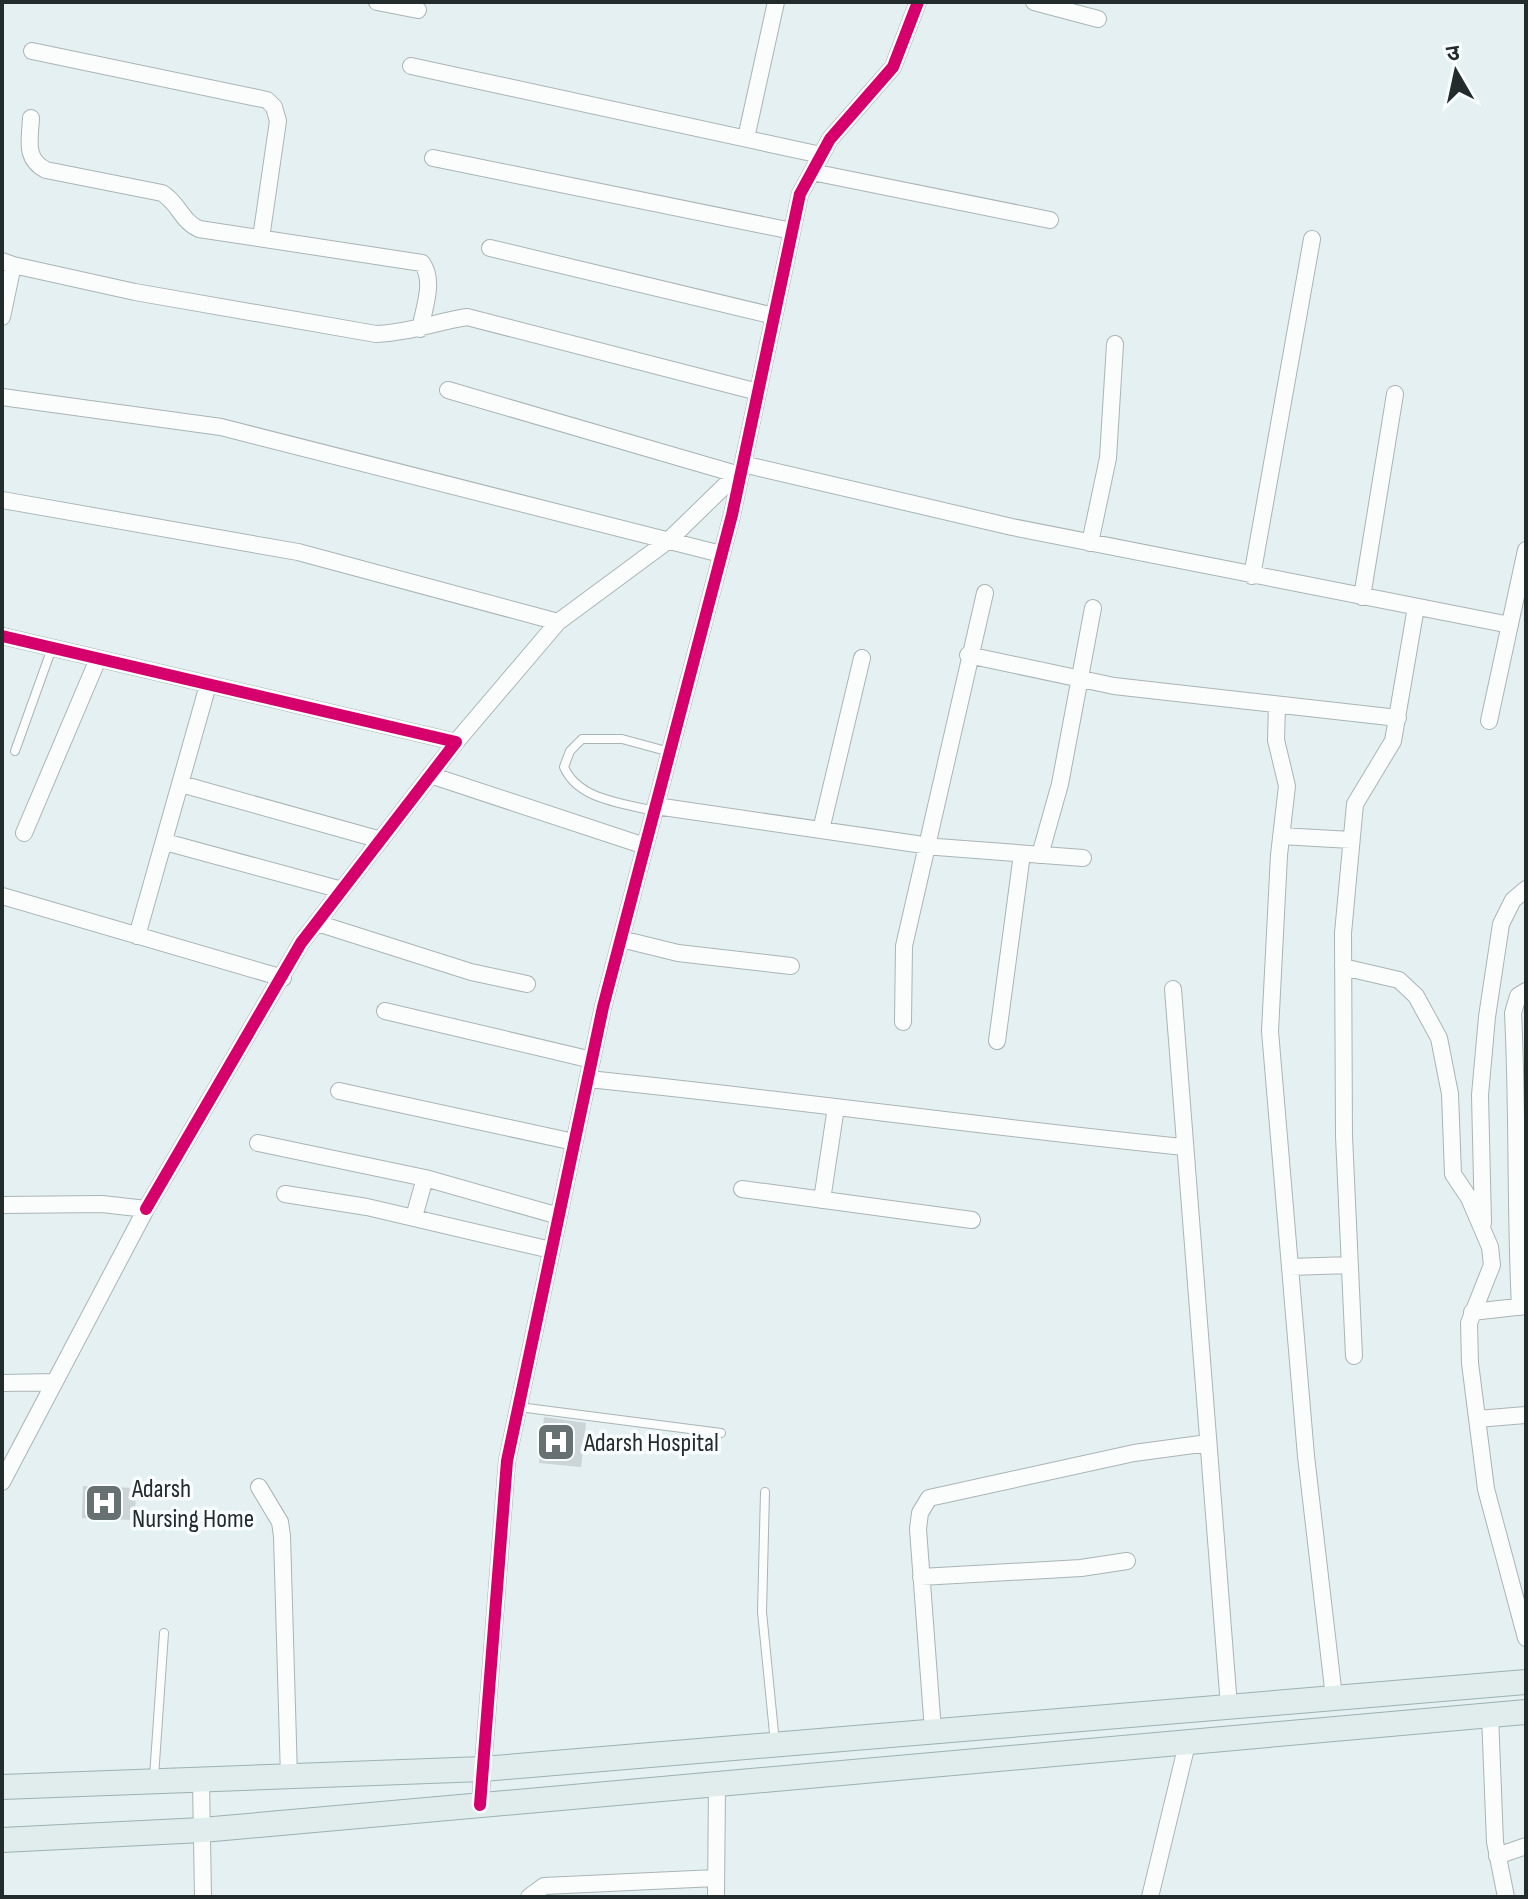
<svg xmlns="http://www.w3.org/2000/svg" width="1528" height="1899" viewBox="0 0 1528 1899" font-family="'Sofia Sans Condensed','Noto Sans Devanagari',sans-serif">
<rect width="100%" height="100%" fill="#e4f0f1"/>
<path fill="#cbd4d6" d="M544,1417L586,1423L581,1467L539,1463Z
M83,1486L136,1488L135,1520L82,1518Z"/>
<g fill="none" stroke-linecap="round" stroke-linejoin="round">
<defs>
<path id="service" d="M15,751L52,648
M654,811C623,803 578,800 564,767L570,751L582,739H622L670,752
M519,1407L721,1433
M765,1492L762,1612L775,1743
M154,1777L164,1633"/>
<path id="minor" d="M377,2L418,10
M1034,2L1098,19
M32,51L267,100L274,107L278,121L261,238
M411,66L821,155
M31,118C30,140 24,159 46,170L162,193C179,203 181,221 199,229L422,263C435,281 424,308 420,329
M746,138L776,2
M433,158L792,231
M812,172L1050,220
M490,248L774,316
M2,261L13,265L2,317
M13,265L135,292L376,334C408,333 435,322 467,317L758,392
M448,390L736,474
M2,397L221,427L721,554
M743,464L1012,527L1510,625
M2,500L298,552L558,622L669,540L742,469
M1090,543L1108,458L1115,344
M1252,576L1312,239
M1362,597L1395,394
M2,636L456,742L301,943L146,1209
M968,655L1114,686L1398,718
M1277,705L1276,740L1287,786L1279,855L1270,1031L1306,1456L1334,1697
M1489,721L1526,550
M456,742L558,622
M430,775L645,846
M181,784L381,840
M656,806L937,847L1083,858
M821,830L862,658
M24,833L98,659
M1281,836L1351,840
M165,842L342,890
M1040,855L1060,784L1093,608
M2,896L283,978
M317,923L471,972L527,984
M137,936L208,685
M621,939L678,953L791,966
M1343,967L1399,980L1416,996L1439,1038L1450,1094L1453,1174L1469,1198L1490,1247L1492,1265L1469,1323L1470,1363L1486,1489L1526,1638
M1173,989L1229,1706
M385,1011L592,1060
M903,1022L904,946L985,593
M997,1041L1022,854
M588,1079C787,1099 985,1127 1184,1147
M339,1091L574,1142
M258,1143L425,1178L559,1216
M742,1189L972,1220
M285,1194L367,1207L551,1250
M822,1200L836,1107
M2,1205L102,1204L146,1209L2,1482
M414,1217L425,1178
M1483,1223L1480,1095L1487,1017L1501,924L1513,900L1526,889
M1290,1267L1350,1265
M1520,1307C1515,1209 1518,1111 1513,1013L1518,996L1526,991
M1472,1312L1526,1306
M1354,1356L1344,1136L1343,933L1355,804L1393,741L1416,607
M2,1383L55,1382
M1477,1419L1526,1415
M259,1487L280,1522L282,1536L289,1777
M921,1577L1081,1568L1127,1561
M1490,1715L1495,1842L1506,1897
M933,1731L918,1529L920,1513L929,1498L1134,1453L1208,1443
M201,1781L203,1897
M480,1805L507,1461L603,1007L732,515L800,194L830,139L893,67L918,2
M1497,1856L1526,1846
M529,1897L544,1886L716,1878
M716,1897L717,1784
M1150,1897L1187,1744"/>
<path id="primary" d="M2,1787L483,1769L1526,1682
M2,1840L202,1830L1526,1712"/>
</defs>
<use href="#service" stroke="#abb4b5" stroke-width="10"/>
<use href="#minor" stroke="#abb4b5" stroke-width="18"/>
<use href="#primary" stroke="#9bb1b3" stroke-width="26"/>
<use href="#service" stroke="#fbfdfd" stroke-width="8"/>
<use href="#minor" stroke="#fbfdfd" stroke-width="16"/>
<use href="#primary" stroke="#e1eced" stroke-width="24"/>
<defs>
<path id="cycleway" d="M2,636L456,742L301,943L146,1209
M480,1805L507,1461L603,1007L732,515L800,194L830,139L893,67L918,2"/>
</defs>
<use href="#cycleway" stroke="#f9fdfe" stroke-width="17"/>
<use href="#cycleway" stroke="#d6006c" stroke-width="12"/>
</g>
<defs>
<symbol id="hospital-square" viewBox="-11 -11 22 22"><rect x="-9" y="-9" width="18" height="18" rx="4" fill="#677172" stroke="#f9fdfe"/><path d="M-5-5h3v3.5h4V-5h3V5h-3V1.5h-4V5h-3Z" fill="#fff"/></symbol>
</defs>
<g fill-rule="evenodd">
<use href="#hospital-square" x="534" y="1420" width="44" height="44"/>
<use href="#hospital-square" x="82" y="1481" width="44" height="44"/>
</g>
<g text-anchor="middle" stroke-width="7" stroke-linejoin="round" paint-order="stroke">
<g font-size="26" fill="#232c2d" stroke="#f9fdfe" text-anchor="start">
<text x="584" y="1451">Adarsh Hospital</text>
<text x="132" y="1497">Adarsh<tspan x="132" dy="30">Nursing Home</tspan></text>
</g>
</g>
<rect width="1528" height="1899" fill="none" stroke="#232c2d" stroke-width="8"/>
<g transform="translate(1456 72) rotate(351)" stroke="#f9fdfe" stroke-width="6" paint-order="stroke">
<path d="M0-6L14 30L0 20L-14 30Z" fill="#232c2d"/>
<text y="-12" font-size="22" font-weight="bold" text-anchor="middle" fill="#232c2d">उ</text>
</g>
</svg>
